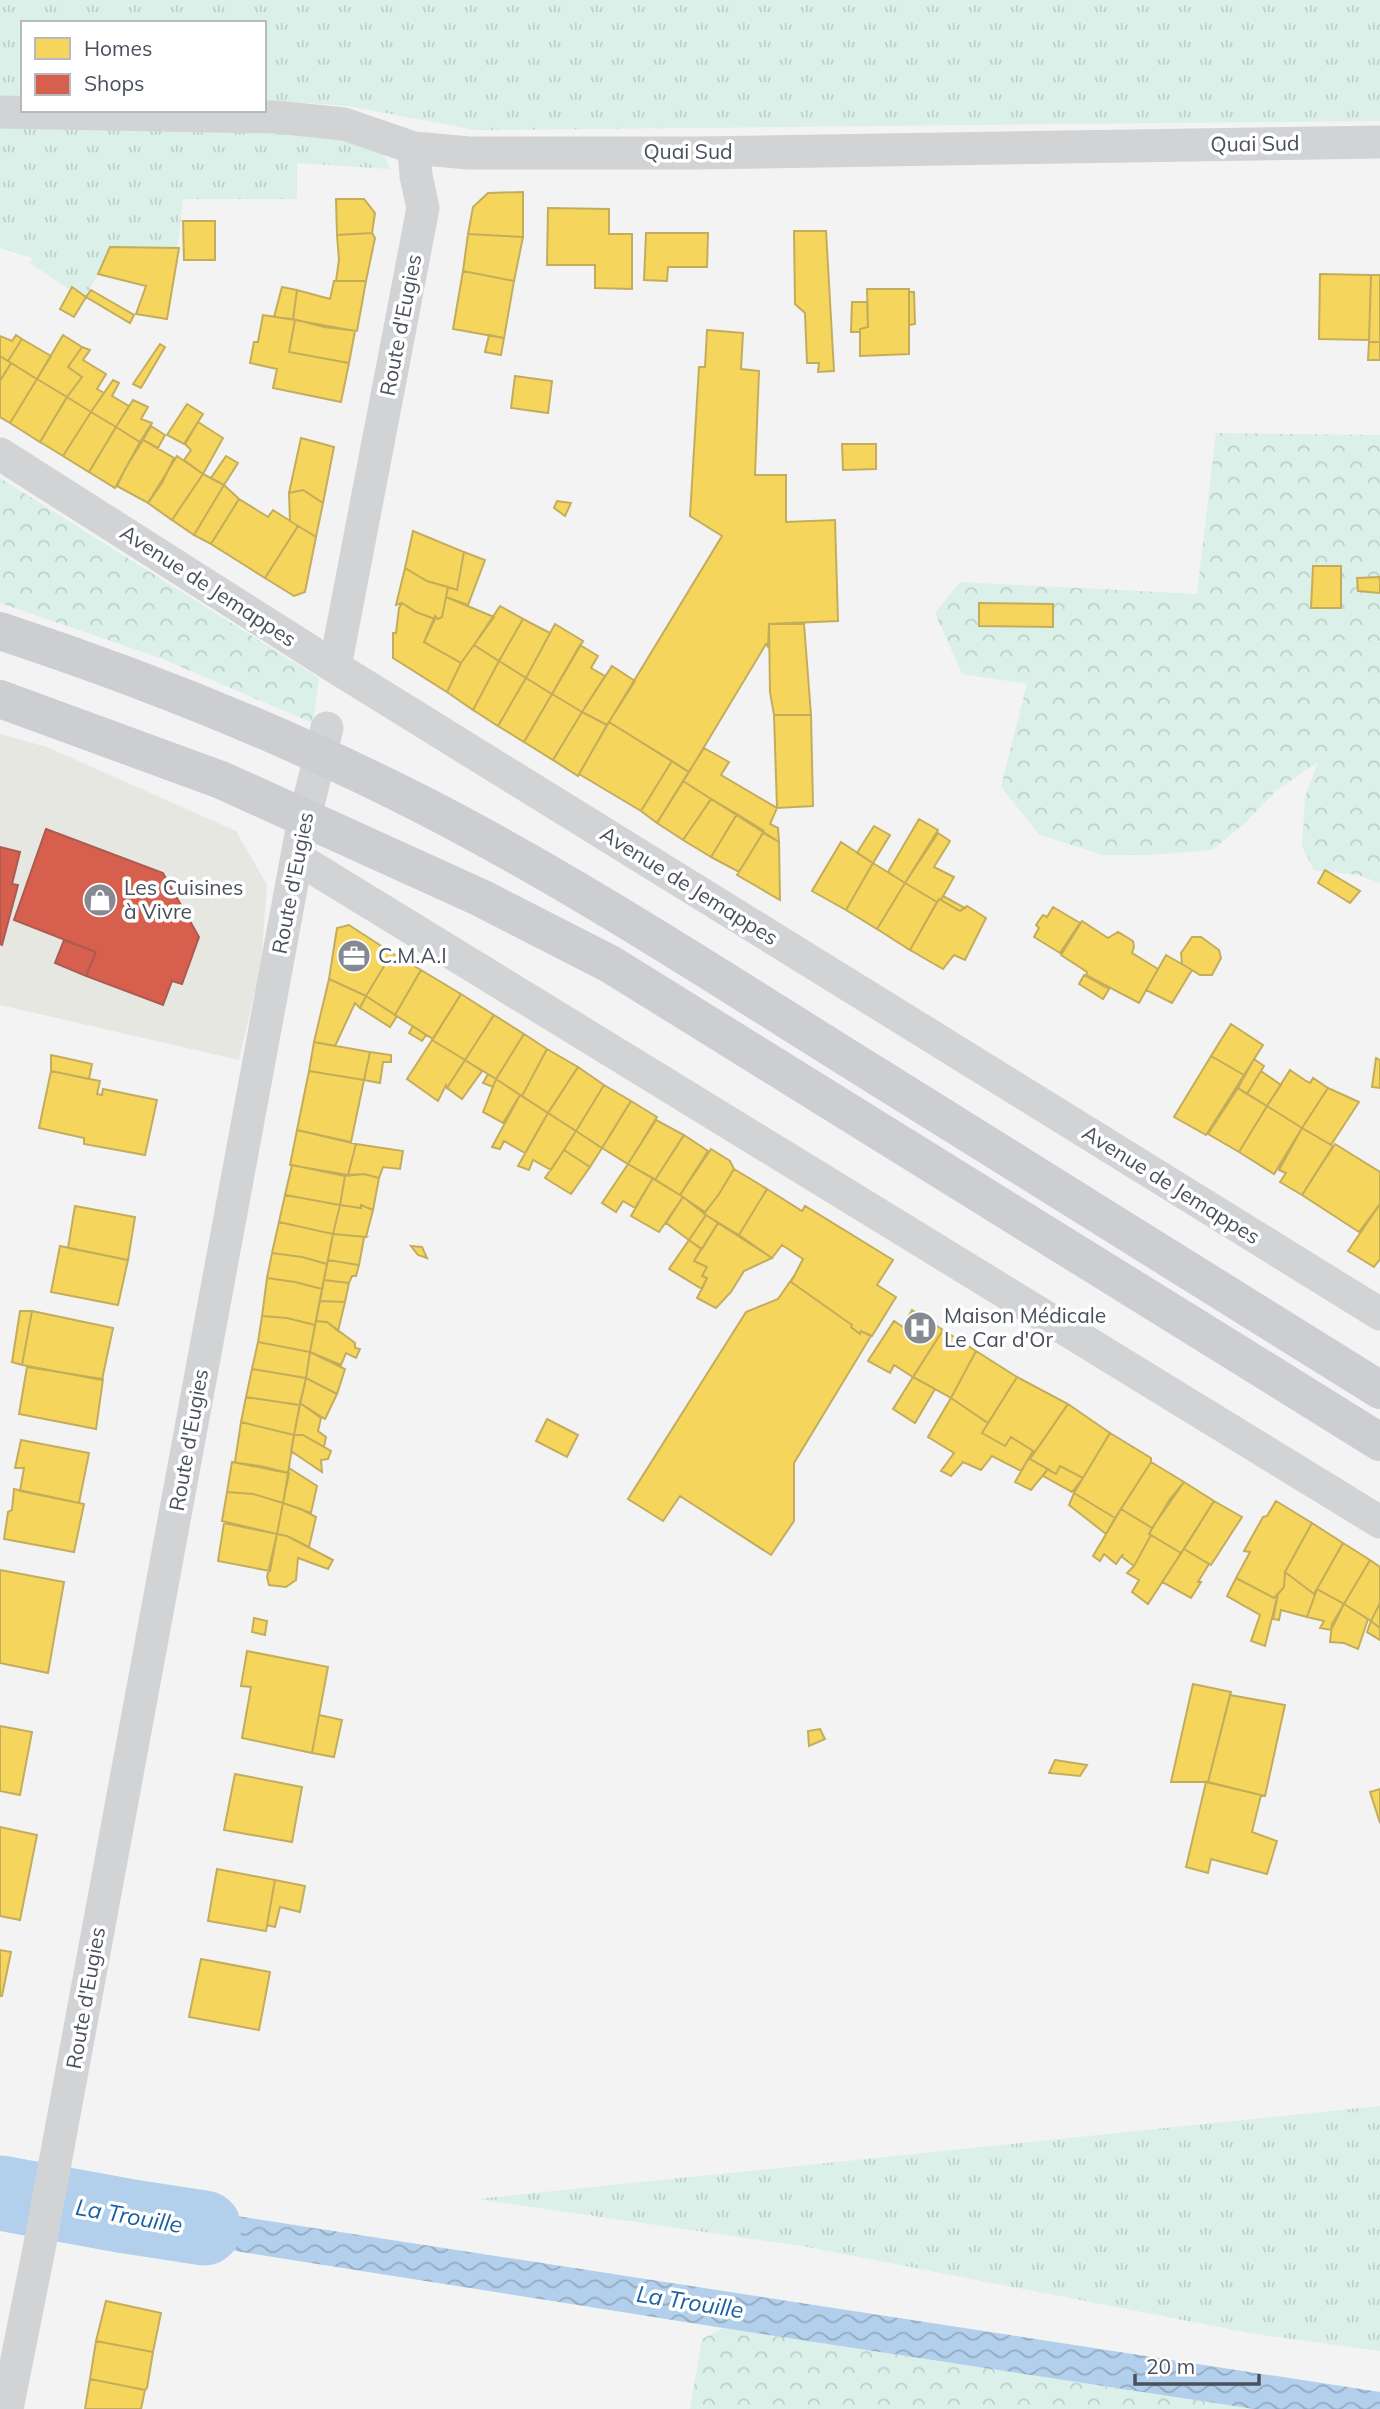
<svg xmlns="http://www.w3.org/2000/svg" width="1380" height="2409" viewBox="0 0 1380 2409" font-family="Mulish,sans-serif">
<defs>
<pattern id="grass-tufts" width="24" height="20" patternUnits="userSpaceOnUse" patternTransform="scale(1.75)"><rect width="24" height="20" fill="#daf0e9"/><path d="M3 7l-1-3M5 7V3M7 7l1-3M15 17l-1-3M17 17v-4M19 17l1-3" fill="none" stroke="#bdd0ca"/></pattern>
<pattern id="forest-crowns" width="20" height="18" patternUnits="userSpaceOnUse" patternTransform="scale(1.75)"><rect width="20" height="18" fill="#daf0e9"/><path d="M2 6a3 3 0 1 1 6 0M12 15a3 3 0 1 1 6 0" fill="none" stroke="#bdd0ca"/></pattern>
<pattern id="water-waves" width="16" height="10" patternUnits="userSpaceOnUse" patternTransform="scale(1.75)"><rect width="16" height="10" fill="#b2cfeb"/><path d="M0 5q4-4 8 0t8 0" fill="none" stroke="#93aac2"/></pattern>
</defs>
<rect width="100%" height="100%" fill="#f3f3f3"/>
<path fill="#e7e7e2" d="M0,734L47,747L236,831L267,885L261,966L239,1060L0,1005Z"/>
<path fill="url(#grass-tufts)" d="M0,0H1380V121L476,130L348,106L264,100V23H23V99L0,98Z
M0,127L344,132L383,152L390,169L297,163V199H183L177,253L112,249L84,299L30,263L33,258L0,248Z
M1380,2106V2351L1255,2334L802,2246L477,2199Z"/>
<path fill="url(#forest-crowns)" d="M1216,433L1380,435V883L1358,875L1314,870L1302,846L1305,797L1318,762L1277,790L1245,823L1212,850L1152,855H1103L1040,835L1001,787L1027,684L962,674L935,613L960,582L1197,594Z
M0,478L319,678L313,723L160,658L0,603Z
M723,2328L1254,2409H690L702,2339Z"/>
<path fill="url(#water-waves)" d="M106,2196L1380,2392V2409H1254L723,2328L96,2229Z"/>
<path fill="#f6d55c" stroke="#c3ad5d" stroke-width="2" d="M523,192V237L468,234L473,207L488,193Z
M336,199H364L375,213L372,233L337,235Z
M548,208L609,209V234H632V289L595,288V265H547Z
M183,221H215V260H184Z
M794,231H826L834,371L818,372L819,363H807L805,313L795,304Z
M372,233L375,238L366,281H336L339,260L337,235Z
M646,233H708L707,267H668L667,281L644,280Z
M468,234L523,237L514,281L463,271Z
M110,247L179,248L167,319L136,314L146,286L98,274Z
M463,271L514,281L504,338L453,329Z
M1320,274L1371,275L1369,340L1319,339Z
M1371,275H1380V342H1369Z
M334,281H366L357,331L324,327L293,319L297,290L330,299Z
M72,287L86,297L74,317L60,309Z
M282,287L297,290L293,319L274,317Z
M867,289H909V354L860,356V329L868,327Z
M91,290L134,315L130,323L86,297Z
M909,292H914L915,324L909,325Z
M852,302H867L868,327L860,329V332H851Z
M263,315L295,320L289,352L349,363L341,402L273,388L277,369L250,363L254,342H258Z
M295,320L355,331L349,363L289,352Z
M707,330L743,333L741,369L759,371L755,475H786V522L835,520L838,621L769,624L768,647L766,644L689,772L609,722L722,536L690,516L699,367H705Z
M16,335L22,339L8,361L0,356V336L12,341Z
M63,335L82,347L68,367L82,377L67,397L37,379Z
M489,335L504,338L501,355L485,352Z
M22,339L51,356L37,379L8,361Z
M1369,342H1380V360H1368Z
M160,344L165,347L141,388L133,384Z
M82,347L90,350L83,360L106,374L97,389L104,393L91,412L67,397L82,377L68,367Z
M0,356L11,363L0,381Z
M11,363L37,379L10,423L0,417V381Z
M515,376L552,381L548,413L511,408Z
M37,379L67,397L40,442L10,423Z
M113,380L119,383L112,396L129,406L116,427L91,412Z
M67,397L91,412L63,456L40,442Z
M133,400L148,407L141,419L152,423L140,442L116,427Z
M187,404L203,414L184,444L167,435Z
M91,412L116,427L89,472L63,456Z
M198,422L223,438L203,474L184,460L191,450L185,444Z
M151,426L165,435L158,448L143,440Z
M116,427L140,442L115,488L89,472Z
M301,438L334,447L323,503L303,490L289,493Z
M143,440L174,458L162,483L148,503L117,486L125,469Z
M842,444H876V469L843,470Z
M177,456L203,474L172,520L148,503Z
M226,456L238,463L224,485L211,478Z
M203,474L224,485L194,535L172,520Z
M224,485L239,499L211,544L194,535Z
M303,490L323,503L316,537L290,521L289,493Z
M239,499L268,517L273,510L298,526L265,578L211,544Z
M557,501L571,503L565,516L554,508Z
M298,526L316,537L305,592L294,596L265,578Z
M413,531L464,552L457,590L427,581L405,568Z
M464,552L485,560L468,605L446,597L448,587L457,590Z
M1313,566H1341V608H1311Z
M405,568L427,581L448,587L442,617L438,619L435,616V619L416,612L402,603L396,605Z
M1380,577V593L1358,591L1357,578Z
M446,597L494,617L461,663L424,642L435,616L438,619L442,617Z
M402,603L416,612L435,619L424,642L461,663L447,692L393,658V633H396L399,608Z
M979,603L1053,604V627L979,626Z
M500,606L523,619L499,661L474,645Z
M523,619L550,633L526,678L499,661Z
M555,624L583,641L552,694L526,678Z
M769,624H804L811,715H774L770,692Z
M474,645L499,661L473,710L447,692L461,663Z
M580,645L598,656L591,668L605,676L582,712L552,694Z
M499,661L526,678L498,726L473,710Z
M612,666L635,681L607,725L582,712Z
M526,678L552,694L524,742L498,726Z
M552,694L582,712L553,760L524,742Z
M582,712L607,725L578,776L553,760Z
M774,715H811L813,806L777,808Z
M609,722L672,761L641,811L579,774Z
M704,748L729,762L721,775L777,808L770,824L778,828L779,842L683,781Z
M672,761L689,772L657,823L641,811Z
M683,781L711,799L683,840L657,823Z
M711,799L737,814L711,857L683,840Z
M737,814L764,831L739,872L711,857Z
M919,819L938,830L905,883L888,872Z
M874,826L890,835L873,863L857,853Z
M763,833L779,842L780,900L737,875Z
M938,833L950,841L934,867L954,877L941,900L939,899L937,902L905,883Z
M841,842L873,863L846,910L812,891Z
M873,863L905,883L877,929L846,910Z
M1325,870L1360,891L1350,903L1318,883Z
M905,883L937,902L910,950L877,929Z
M943,896L965,908L960,911L941,900Z
M939,899L960,911L967,906L986,918L965,960L954,955L943,969L910,950Z
M1053,907L1080,923L1060,953L1034,937L1039,928L1036,925L1043,915L1047,917Z
M1082,921L1108,938L1118,932L1133,941L1134,947L1132,953L1158,969L1139,1003L1086,975L1087,972L1061,955Z
M349,925L392,953L366,996L329,979L337,928Z
M1192,937H1201L1219,950L1221,958L1212,975H1200L1182,964L1181,953Z
M392,953L421,970L395,1015L366,996Z
M1166,955L1192,970L1172,1003L1146,990Z
M421,970L461,994L433,1039L395,1015Z
M1084,975L1109,989L1103,999L1079,984Z
M329,979L366,996L360,1008L355,1003L335,1046L314,1042Z
M461,994L494,1015L465,1060L432,1040Z
M366,996L397,1016L390,1027L360,1008Z
M494,1015L524,1034L496,1079L465,1060Z
M1231,1024L1263,1045L1244,1075L1211,1056Z
M413,1026L426,1035L422,1041L409,1033Z
M524,1034L547,1049L522,1096L496,1079Z
M432,1040L465,1060L447,1088L446,1085L438,1101L407,1079Z
M314,1042L370,1052L364,1080L309,1071Z
M547,1049L578,1067L548,1113L522,1096Z
M370,1052L391,1055V1062H383L380,1083L364,1080Z
M51,1055L92,1064L89,1079L51,1071Z
M1211,1056L1244,1075L1206,1135L1174,1117Z
M1376,1058L1380,1060V1088L1372,1087Z
M1254,1059L1264,1066L1247,1094L1238,1088Z
M465,1060L482,1071L462,1099L447,1088Z
M578,1067L604,1085L576,1131L548,1113Z
M1290,1070L1306,1081L1310,1083L1313,1078L1328,1088L1302,1128L1267,1106Z
M51,1071L100,1081L97,1094L102,1095L103,1089L157,1100L145,1155L84,1144V1138L39,1128Z
M309,1071L364,1080L351,1142L297,1130Z
M1261,1071L1281,1085L1267,1106L1247,1094Z
M488,1074L496,1079L493,1087L483,1083Z
M496,1079L520,1095L503,1123L483,1112Z
M604,1085L631,1101L602,1148L576,1131Z
M1238,1088L1267,1106L1239,1152L1208,1134Z
M1328,1088L1359,1102L1331,1145L1302,1128Z
M520,1095L548,1113L525,1153L504,1141L500,1149L492,1147Z
M631,1101L657,1117L628,1164L602,1148Z
M1267,1106L1302,1128L1274,1174L1239,1152Z
M548,1113L576,1131L551,1170L533,1160L529,1170L518,1166Z
M656,1120L684,1135L655,1180L628,1164Z
M1302,1128L1333,1146L1302,1195L1280,1182L1286,1173L1279,1170Z
M297,1130L356,1144L348,1175L290,1165Z
M576,1131L602,1148L590,1167L564,1150Z
M684,1135L708,1151L680,1195L655,1180Z
M356,1144L403,1151L400,1169L383,1167L379,1178L364,1174L348,1175Z
M1335,1144L1380,1172V1204L1359,1232L1302,1195Z
M711,1149L730,1161L734,1169L719,1194L705,1212L680,1195Z
M564,1150L590,1167L571,1194L545,1178Z
M628,1164L653,1178L635,1208L623,1201L616,1212L602,1203Z
M292,1165L345,1176L340,1205L285,1195Z
M734,1169L767,1189L739,1235L704,1214L719,1194Z
M364,1174L379,1178L373,1210L361,1205V1208L340,1205L345,1176Z
M653,1178L683,1197L659,1232L631,1216Z
M767,1189L802,1211L805,1206L893,1260L877,1285L896,1297L872,1336L861,1331L860,1334L851,1327L852,1325L791,1282L803,1259L782,1245L772,1258L739,1235Z
M285,1195L340,1205L333,1234L279,1222Z
M683,1197L706,1215L689,1240L666,1223Z
M1380,1204V1259L1374,1267L1348,1251Z
M340,1205L361,1208V1205L373,1210L366,1237L333,1234Z
M75,1206L135,1217L128,1260L68,1248Z
M706,1215L718,1223L702,1249L689,1240Z
M279,1222L333,1234L327,1264L302,1257L272,1253Z
M718,1223L772,1258L744,1271L731,1292L716,1308L697,1298L707,1278L702,1276L707,1267L694,1261Z
M333,1234L366,1237L364,1238L359,1265L328,1260Z
M689,1240L701,1249L694,1261L707,1267L702,1276L707,1278L702,1289L669,1269Z
M60,1246L128,1260L118,1305L51,1292Z
M411,1246L422,1247L427,1258L418,1255Z
M272,1253L302,1257L327,1264L322,1289L295,1282L267,1278Z
M328,1260L359,1265L356,1276H352L349,1283L324,1280Z
M794,1276L791,1282L852,1325L851,1327L860,1334L861,1331L871,1336L794,1463V1521L771,1555L680,1496L663,1521L628,1499L746,1312L778,1299Z
M267,1278L295,1282L322,1289L315,1325L287,1318L262,1316Z
M324,1280L349,1283L345,1302L320,1301Z
M320,1301L345,1302L338,1331L327,1322L316,1321Z
M912,1310L943,1330L913,1377L894,1365L890,1373L868,1361L894,1321L903,1327Z
M20,1311H32L22,1365L12,1362Z
M32,1311L113,1328L102,1380L22,1365Z
M262,1316L287,1318L315,1325L310,1352L258,1342Z
M316,1321L327,1322L355,1343V1348L360,1349L356,1358L346,1353L341,1365L310,1352Z
M943,1330L976,1351L951,1398L913,1377Z
M258,1342L310,1352L306,1378L252,1369Z
M976,1351L1017,1377L988,1423L951,1398Z
M310,1352L345,1369L337,1394L306,1378Z
M27,1367L103,1379L96,1429L19,1414Z
M252,1369L306,1378L300,1405L246,1397Z
M913,1377L935,1389L915,1423L893,1409Z
M1017,1377L1068,1404L1035,1452L1011,1437L1005,1446L982,1433Z
M306,1378L337,1394L325,1419L300,1403Z
M246,1397L300,1405L294,1435L241,1422Z
M951,1398L988,1423L982,1433L1005,1446L1011,1437L1033,1451L1021,1471L992,1456L981,1470L963,1462L951,1476L941,1471L954,1453L928,1437Z
M300,1403L321,1418L318,1431L326,1437L324,1447L303,1435H294Z
M1068,1404L1110,1433L1083,1478L1060,1466L1056,1474L1030,1459Z
M547,1419L578,1435L567,1457L536,1441Z
M241,1422L294,1435L288,1473L232,1462H235Z
M1110,1433L1151,1458V1462L1115,1518L1074,1493Z
M294,1435H303L331,1451L328,1459L321,1460L322,1472L291,1451Z
M21,1440L89,1453L79,1503L20,1491L24,1468H15Z
M1033,1451L1030,1459L1048,1469L1031,1490L1015,1482Z
M232,1462L260,1466L289,1473L283,1503L253,1494L227,1492Z
M1151,1462L1184,1482L1152,1528L1121,1509Z
M1060,1466L1083,1478L1072,1492L1043,1476L1048,1469L1056,1474Z
M289,1468L317,1486L311,1513L283,1503Z
M1184,1482L1214,1501L1181,1553L1149,1534L1170,1499Z
M14,1489L84,1504L74,1552L4,1539L8,1512L12,1510Z
M227,1492L253,1494L283,1503L277,1534L222,1521Z
M1074,1493L1115,1518L1106,1534L1069,1505Z
M1214,1501L1242,1517L1211,1565L1184,1549Z
M1276,1501L1312,1523L1285,1572L1284,1587L1274,1598L1236,1578L1250,1552L1244,1551L1263,1517L1267,1516Z
M283,1503L301,1509L316,1517L309,1547L287,1536L277,1534Z
M1121,1509L1152,1528L1149,1534L1151,1535L1134,1566L1122,1557L1123,1554L1116,1564L1104,1554L1100,1561L1093,1556Z
M224,1523L277,1534L270,1571L218,1561Z
M1312,1523L1343,1543L1314,1594L1285,1572Z
M277,1534L287,1536L333,1560L328,1569L298,1558L296,1580L286,1587L269,1585L267,1577Z
M1151,1535L1181,1553L1148,1604L1132,1592L1139,1580L1127,1573L1134,1566Z
M1343,1543L1370,1560L1344,1604L1317,1589Z
M1184,1549L1209,1564L1198,1582H1201L1191,1598L1162,1582Z
M1370,1560L1380,1567V1603L1371,1621L1344,1604Z
M0,1570L64,1582L48,1673L0,1663Z
M1285,1572L1314,1594L1316,1592L1307,1617L1281,1610L1279,1620L1273,1619L1278,1594L1284,1587Z
M1236,1578L1274,1598L1278,1594L1265,1646L1251,1641L1260,1615L1227,1596Z
M1317,1589L1344,1604L1331,1630L1320,1628L1324,1621L1307,1617Z
M1380,1603V1628L1371,1621Z
M1344,1604L1368,1619L1358,1649L1344,1643L1330,1642L1332,1624Z
M254,1618L267,1621L265,1635L252,1632Z
M1371,1621L1380,1628V1640L1367,1632Z
M247,1651L328,1667L312,1753L242,1738L251,1687L241,1686Z
M1193,1684L1231,1692L1208,1782H1171Z
M1230,1695L1285,1705L1265,1796L1208,1782Z
M319,1715L342,1720L334,1757L312,1753Z
M0,1726L32,1732L20,1795L0,1791Z
M820,1729L825,1739L809,1746L808,1731Z
M1055,1760L1087,1765L1080,1776L1049,1773Z
M235,1774L302,1787L292,1842L224,1830Z
M1206,1782L1261,1795L1252,1832L1277,1841L1267,1874L1211,1859L1208,1873L1186,1867Z
M1380,1789V1823L1370,1792Z
M0,1827L37,1835L20,1920L0,1916Z
M217,1869L275,1880L266,1931L208,1921Z
M275,1880L305,1886L300,1912L280,1907L275,1927L267,1925Z
M0,1950L11,1952L2,1996H0Z
M201,1959L270,1972L259,2030L189,2017Z
M106,2301L161,2313L153,2352L96,2341Z
M96,2341L153,2352L147,2388L145,2390L90,2379Z
M90,2379L145,2390L141,2409H85Z"/>
<path fill="#d6604d" stroke="#ac5b52" stroke-width="2" d="M46,829L163,873L199,937L182,984L172,981L163,1005L86,976L96,952L14,920Z
M0,847L20,852L12,884L18,885L2,945L0,944Z
M64,940L96,952L86,976L55,963Z"/>
<g fill="none" stroke-linecap="round" stroke-linejoin="round">
<path stroke="#b2cfeb" stroke-width="75" d="M0,2193L126,2216L204,2228"/>
<path stroke="#d2d3d5" stroke-width="33" d="M0,112L276,117L344,124L414,148L469,153H694L1380,142
M0,454L335,667L1380,1314
M335,667L423,208L416,176L414,148
M297,858L1380,1522
M7,2409L40,2244L302,829L327,728"/>
<path stroke="#ccced2" stroke-width="38" d="M0,631C146,679 288,736 425,806C580,886 727,983 875,1075C1043,1180 1212,1285 1380,1390
M0,699L221,780L481,898L610,964L1380,1442"/>
</g>
<defs>
<symbol id="shop-disc" viewBox="-11 -11 22 22"><circle r="9.5" fill="#868992" stroke="#fff"/><path d="M-5-2.5h2.3a2.7 3.5 0 0 1 5.4 0H5L5.5 6h-11ZM-1.5-2.5h3a1.5 2.3 0 0 0-3 0Z" fill="#fff"/></symbol>
<symbol id="office-disc" viewBox="-11 -11 22 22"><circle r="9.5" fill="#868992" stroke="#fff"/><path d="M-6-3h4V-5.5h4V-3h4V5H-6ZM-1-4.5V-3h2v-1.5ZM-6 0V1H6V0Z" fill="#fff"/></symbol>
<symbol id="hospital-disc" viewBox="-11 -11 22 22"><circle r="9.5" fill="#868992" stroke="#fff"/><path d="M-5-5h3v3.5h4V-5h3V5h-3V1.5h-4V5h-3Z" fill="#fff"/></symbol>
</defs>
<g fill-rule="evenodd">
<use href="#shop-disc" x="81" y="881" width="38" height="38"/>
<use href="#office-disc" x="335" y="937" width="38" height="38"/>
<use href="#hospital-disc" x="901" y="1309" width="38" height="38"/>
</g>
<g text-anchor="middle" stroke-width="7" stroke-linejoin="round" paint-order="stroke">
<g font-size="21" fill="#4b505e" stroke="#fff">
<text transform="translate(1255 144) rotate(-1)" y="7">Quai Sud</text>
<text x="688" y="159">Quai Sud</text>
<text transform="translate(401 325) rotate(-79)" y="7">Route d'Eugies</text>
<text transform="translate(208 586) rotate(33)" y="7">Avenue de Jemappes</text>
<text transform="translate(293 883) rotate(-79)" y="7">Route d'Eugies</text>
<text transform="translate(689 886) rotate(32)" y="7">Avenue de Jemappes</text>
<text transform="translate(1171 1185) rotate(32)" y="7">Avenue de Jemappes</text>
<text transform="translate(189 1440) rotate(-80)" y="7">Route d'Eugies</text>
<text transform="translate(86 1998) rotate(-80)" y="7">Route d'Eugies</text>
</g>
<g font-size="21" fill="#4b505e" stroke="#fff" text-anchor="start">
<text x="124" y="895">Les Cuisines<tspan x="124" dy="24">à Vivre</tspan></text>
<text x="378" y="963">C.M.A.I</text>
<text x="944" y="1323">Maison Médicale<tspan x="944" dy="24">Le Car d'Or</tspan></text>
</g>
<g font-size="23" font-style="italic" fill="#1860a5" stroke="#fff">
<text transform="translate(129 2216) rotate(10)" y="8">La Trouille</text>
<text transform="translate(690 2302) rotate(9)" y="8">La Trouille</text>
</g>
</g>
<rect x="21" y="21" width="245" height="91" fill="#ffffff" stroke="#b7b9bf" stroke-width="2"/>
<rect x="35" y="38" width="35" height="21" fill="#f6d55c" stroke="#b7b9bf" stroke-width="2"/>
<text x="84" y="56" font-size="21" fill="#4b505e">Homes</text>
<rect x="35" y="74" width="35" height="21" fill="#d6604d" stroke="#b7b9bf" stroke-width="2"/>
<text x="84" y="91" font-size="21" fill="#4b505e">Shops</text>
<path d="M1135 2374v10h124v-10" fill="none" stroke="#4b505e" stroke-width="3.5"/>
<text x="1146" y="2374" font-size="21" fill="#4b505e" stroke="#ffffff" stroke-width="5" paint-order="stroke">20 m</text>
</svg>
